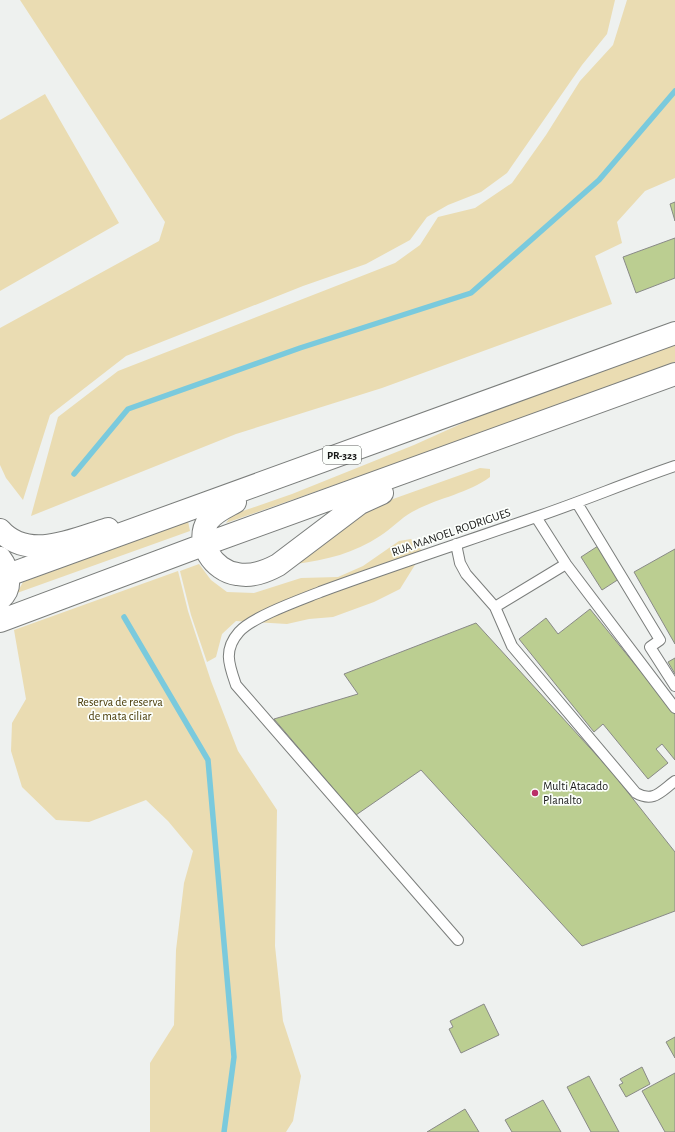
<svg xmlns="http://www.w3.org/2000/svg" width="675" height="1132" viewBox="0 0 675 1132" font-family="'Alegreya Sans',sans-serif">
<rect width="100%" height="100%" fill="#eef1ef"/>
<path fill="#eadcb2" d="M20,0H615L607,34L582,65L507,173L481,192L448,205L427,217L410,240L366,264L303,286L126,356L50,415L23,500L6,478L0,465V328L159,241L165,222Z
M627,0H675V178L645,191L617,222L622,243L595,256L612,304L382,388L236,434L31,516L58,417L118,371L395,263L420,245L438,217L475,208L512,183L546,135L580,81L613,45Z
M45,94L119,223L0,291V120Z
M675,343V362L563,405L226,523L231,516L240,512L292,494L414,445L494,409Z
M480,468L490,469V477C467,494 437,498 412,512C401,518 391,529 380,536C354,553 327,560 296,564L356,516L393,499Z
M188,521L190,531L17,593L23,582Z
M411,539L423,552L400,589L374,602L333,617L309,619L287,624L236,621L222,634L216,657L207,662L191,615L180,571L199,564L211,580L227,592L254,593L301,578L338,577L363,566L399,541Z
M178,571L188,611L211,681L238,751L277,810L275,946L283,1021L301,1076L293,1121L286,1132H150V1063L174,1025L176,950L184,883L193,851L168,821L146,800L89,822L56,820L22,787L11,751L12,723L26,699L14,630Z"/>
<g fill="none" stroke-linecap="round" stroke-linejoin="round">
<path stroke="#7acadd" stroke-width="5.5" d="M74,474L128,409L300,348L471,293L599,180L675,91
M124,617L208,760L234,1057L224,1132"/>
</g>
<path fill="#bbce91" stroke="#898a87" d="M675,202V221L670,204Z
M675,238V278L636,293L623,257Z
M598,546L619,579L602,590L581,557Z
M675,549V644L634,572Z
M590,609L675,714V760L662,744L656,749L668,763L648,779L603,724L594,732L519,639L546,618L558,634Z
M476,623L611,771L675,852V911L582,946L421,770L356,815L274,719L358,694L344,674Z
M675,658V674L668,662Z
M484,1004L499,1035L461,1053L449,1029L453,1027L450,1021Z
M675,1037V1058L666,1042Z
M642,1067L650,1084L626,1097L619,1085L623,1083L620,1079Z
M675,1073V1132H665L642,1091Z
M589,1076L619,1132H591L567,1087Z
M543,1100L561,1132H512L505,1120Z
M465,1109L479,1132H427Z"/>
<g fill="none" stroke-linecap="round" stroke-linejoin="round">
<defs>
<path id="service" d="M577,503L660,640L650,647L675,686
M536,517L566,564L675,708
M456,544L460,563L466,574L495,607L512,646L636,793C654,803 661,791 675,781
M495,607L566,564
M458,940L236,685C229,665 223,650 239,632C252,617 300,600 320,592C391,566 464,542 536,517C583,501 628,482 675,466"/>
<path id="tertiary" d="M0,530C28,562 75,539 108,529"/>
<path id="trunk" d="M235,502C226,507 214,512 208,521C194,542 214,571 237,574C252,577 265,572 278,565L360,503L382,493
M0,558C9,570 13,588 0,599
M0,578L675,333
M0,621L203,545L675,374"/>
</defs>
<use href="#service" stroke="#7b7e7c" stroke-width="12"/>
<use href="#tertiary" stroke="#7b7e7c" stroke-width="24"/>
<use href="#trunk" stroke="#7b7e7c" stroke-width="24"/>
<use href="#service" stroke="#fff" stroke-width="10"/>
<use href="#tertiary" stroke="#fff" stroke-width="22"/>
<use href="#trunk" stroke="#fff" stroke-width="22"/>
</g>
<circle fill="#ba2f68" stroke="#fcfffc" stroke-width="1.5" cx="535" cy="793" r="4"/>
<g text-anchor="middle" stroke-width="3.5" stroke-linejoin="round" paint-order="stroke">
<rect fill="#fcfffc" stroke="#5c5e5c" stroke-width="1" x="323" y="446" width="38" height="18" rx="3"/>
<g font-size="11" font-weight="bold" fill="#181918">
<text x="342" y="459">PR-323</text>
</g>
<g font-size="12" fill="#181918" stroke="#fcfffc">
<text transform="translate(451 532) rotate(-19)" y="4">RUA MANOEL RODRIGUES</text>
</g>
<g font-size="12" fill="#473905" stroke="#fcfffc">
<text x="120" y="706">Reserva de reserva<tspan x="120" dy="14">de mata ciliar</tspan></text>
</g>
<g font-size="12" fill="#181918" stroke="#fcfffc" text-anchor="start">
<text x="543" y="790">Multi Atacado<tspan x="543" dy="14">Planalto</tspan></text>
</g>
</g>
</svg>
